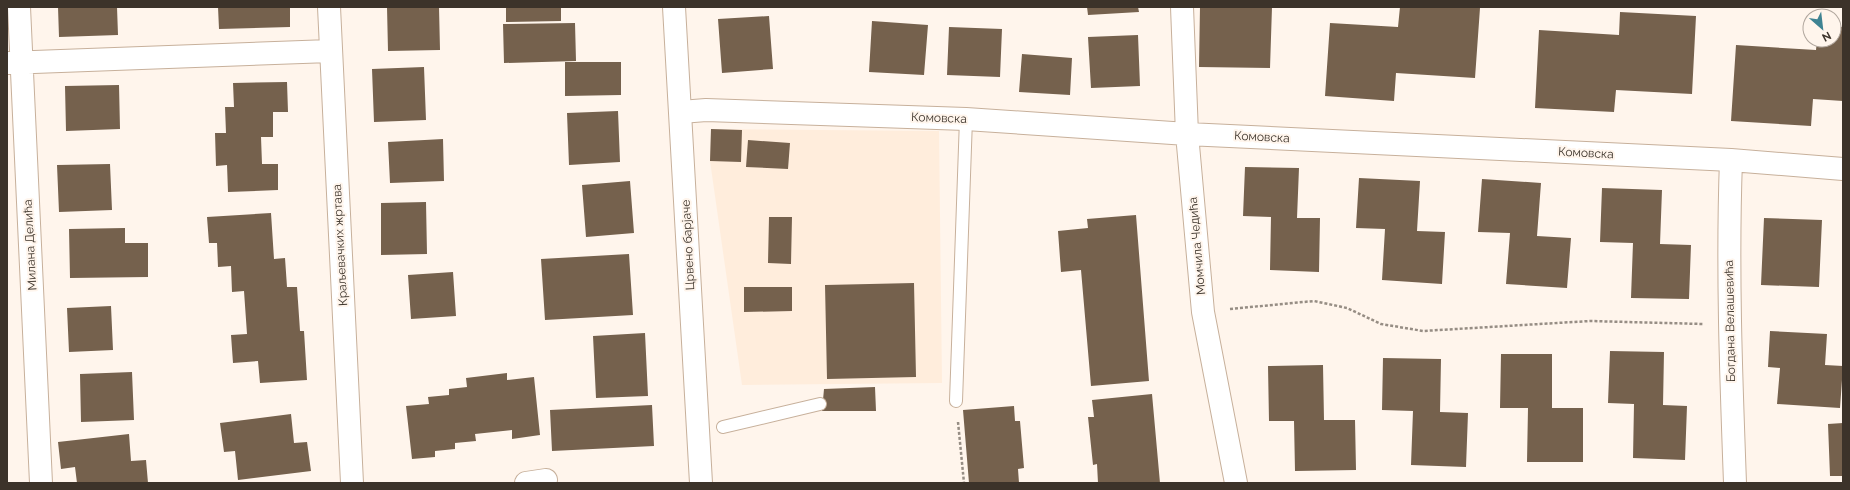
<svg xmlns="http://www.w3.org/2000/svg" width="1850" height="490" viewBox="0 0 1850 490" font-family="Raleway,sans-serif">
<rect width="100%" height="100%" fill="#fff5ec"/>
<path fill="#ffeddc" d="M711,129L939,131L942,383L742,385L710,161Z"/>
<path fill="#75614d" d="M58,7H117L118,35L59,37Z
M218,7H290V27L219,29Z
M387,7H439L440,50L388,51Z
M506,7H561V21L506,22Z
M1087,7H1138L1139,12L1088,15Z
M1200,7H1272L1270,68L1199,67Z
M1400,7L1480,8L1475,78L1396,73L1394,101L1325,96L1330,23L1398,27Z
M1620,12L1696,16L1692,94L1616,90L1614,112L1535,108L1539,30L1619,35Z
M769,16L773,69L722,73L718,19Z
M872,21L928,25L924,75L869,72Z
M575,23L576,61L504,63L503,24Z
M1834,26L1843,27V101L1813,99L1811,126L1731,121L1736,45L1816,50L1817,40H1834Z
M949,27L1002,29L1000,77L947,75Z
M1138,35L1140,86L1091,88L1088,37Z
M1022,54L1072,58L1070,95L1019,92Z
M565,62H621V95L565,96Z
M424,67L426,120L374,122L372,69Z
M287,82L288,112H273V137H261L262,164H278V190L228,192L227,165L216,166L215,133H226L225,107H234L233,83Z
M119,85L120,129L66,131L65,86Z
M618,111L620,162L569,165L567,113Z
M711,129L742,130L741,162L710,161Z
M443,139L444,181L390,183L388,142Z
M748,140L790,143L788,169L746,167Z
M110,164L112,210L59,212L57,165Z
M1245,167L1299,168L1297,218H1320L1319,272L1270,270L1271,217L1243,216Z
M1359,178L1420,181L1417,231L1445,232L1442,284L1382,280L1385,229L1356,228Z
M1482,179L1541,183L1537,236L1571,238L1567,288L1506,284L1510,233L1478,232Z
M630,181L634,233L586,237L582,185Z
M1602,188L1662,190L1660,244L1691,245L1689,299L1631,298L1633,243L1600,242Z
M426,202L427,254L381,255V203Z
M271,213L274,259L285,258L287,287H297L300,331H304L307,380L260,383L258,361L233,363L231,335L247,334L244,291L232,292L231,266L218,267L217,243H209L207,217Z
M1136,215L1149,381L1091,386L1081,270L1061,272L1058,231L1088,228L1087,219Z
M769,217H792L791,264L768,263Z
M1764,218L1822,220L1819,287L1761,285Z
M125,228V243H148V277L70,278L69,229Z
M629,254L633,315L545,320L541,259Z
M453,272L456,316L411,319L408,275Z
M914,283L916,377L827,379L825,285Z
M744,287H792V311L744,312Z
M111,306L113,350L69,352L67,308Z
M1770,331L1827,334L1825,365L1843,366L1840,408L1777,404L1780,368L1768,367Z
M645,333L648,396L596,398L593,336Z
M1610,351L1664,352L1663,405L1687,406L1685,460L1633,458L1634,404L1608,403Z
M1501,354H1552V408H1583V462H1527L1528,408H1500Z
M1383,358L1441,359L1440,412L1468,413L1466,467L1411,465L1413,411L1382,410Z
M1323,365L1324,420H1355L1356,470L1295,471L1294,421H1269L1268,366Z
M132,372L134,420L81,422L80,374Z
M507,373V380L534,377L540,435L512,439V430L475,434L476,441L455,443V449L435,451V457L412,459L406,406L429,404L428,397L449,395V389L467,387L466,378Z
M875,387L876,411H822L824,389Z
M1152,394L1160,483H1098L1097,464L1093,465L1088,417H1094L1092,400Z
M652,405L654,446L552,451L550,410Z
M1014,406L1015,421H1020L1024,468L1018,469L1019,483H969L963,410Z
M291,414L294,443L307,442L311,471L238,480L235,451L224,452L220,423Z
M1843,423V476H1830L1828,424Z
M129,434L131,461L146,460L148,483H77L75,467L61,469L58,442Z"/>
<g fill="none" stroke-linecap="round" stroke-linejoin="round">
<defs>
<path id="lane" d="M956,401L966,119
M723,427L820,404"/>
<path id="street" d="M19,7L41,483
M329,7L352,483
M1182,7L1187,134L1203,312L1236,483
M7,63L330,51
M681,112L706,110L966,119L1187,134L1731,160L1843,169
M1731,160C1727,268 1731,375 1735,483
M526,483L546,480"/>
<path id="secondary" d="M674,7L701,483"/>
</defs>
<use href="#lane" stroke="#c7b09b" stroke-width="14"/>
<use href="#street" stroke="#c7b09b" stroke-width="24"/>
<use href="#secondary" stroke="#c7b09b" stroke-width="24"/>
<path stroke="#968d84" stroke-width="2.5" stroke-dasharray="3 2" stroke-linecap="butt" d="M1230,309L1314,301L1347,308L1381,324L1423,331L1590,321L1703,324
M958,422L964,483"/>
<use href="#lane" stroke="#fff" stroke-width="12"/>
<use href="#street" stroke="#fff" stroke-width="22"/>
<use href="#secondary" stroke="#fff" stroke-width="22"/>
</g>
<g text-anchor="middle" stroke-width="4" stroke-linejoin="round" paint-order="stroke">
<g font-size="12" fill="#3c332a" stroke="#fff5ec">
<text transform="translate(939 118) rotate(2)" y="4">Комовска</text>
<text transform="translate(1262 137) rotate(3)" y="4">Комовска</text>
<text transform="translate(1586 153) rotate(3)" y="4">Комовска</text>
<text transform="translate(30 245) rotate(-93)" y="4">Милана Делића</text>
<text transform="translate(340 245) rotate(-93)" y="4">Краљевачких жртава</text>
<text transform="translate(688 245) rotate(-93)" y="4">Црвено барјаче</text>
<text transform="translate(1197 246) rotate(-95)" y="4">Момчила Чедића</text>
<text transform="translate(1730 321) rotate(-91)" y="4">Богдана Велашевића</text>
</g>
</g>
<rect width="1850" height="490" fill="none" stroke="#3c332a" stroke-width="16"/>
<g transform="translate(1822 28) rotate(152)"><circle r="19" fill="#fff5ec" stroke="#b1a79e"/>
<path d="M0-3L7 15L0 10L-7 15Z" fill="#3f8392"/>
<text y="-6" font-size="11" font-weight="bold" text-anchor="middle" fill="#3c332a">N</text>
</g>
</svg>
